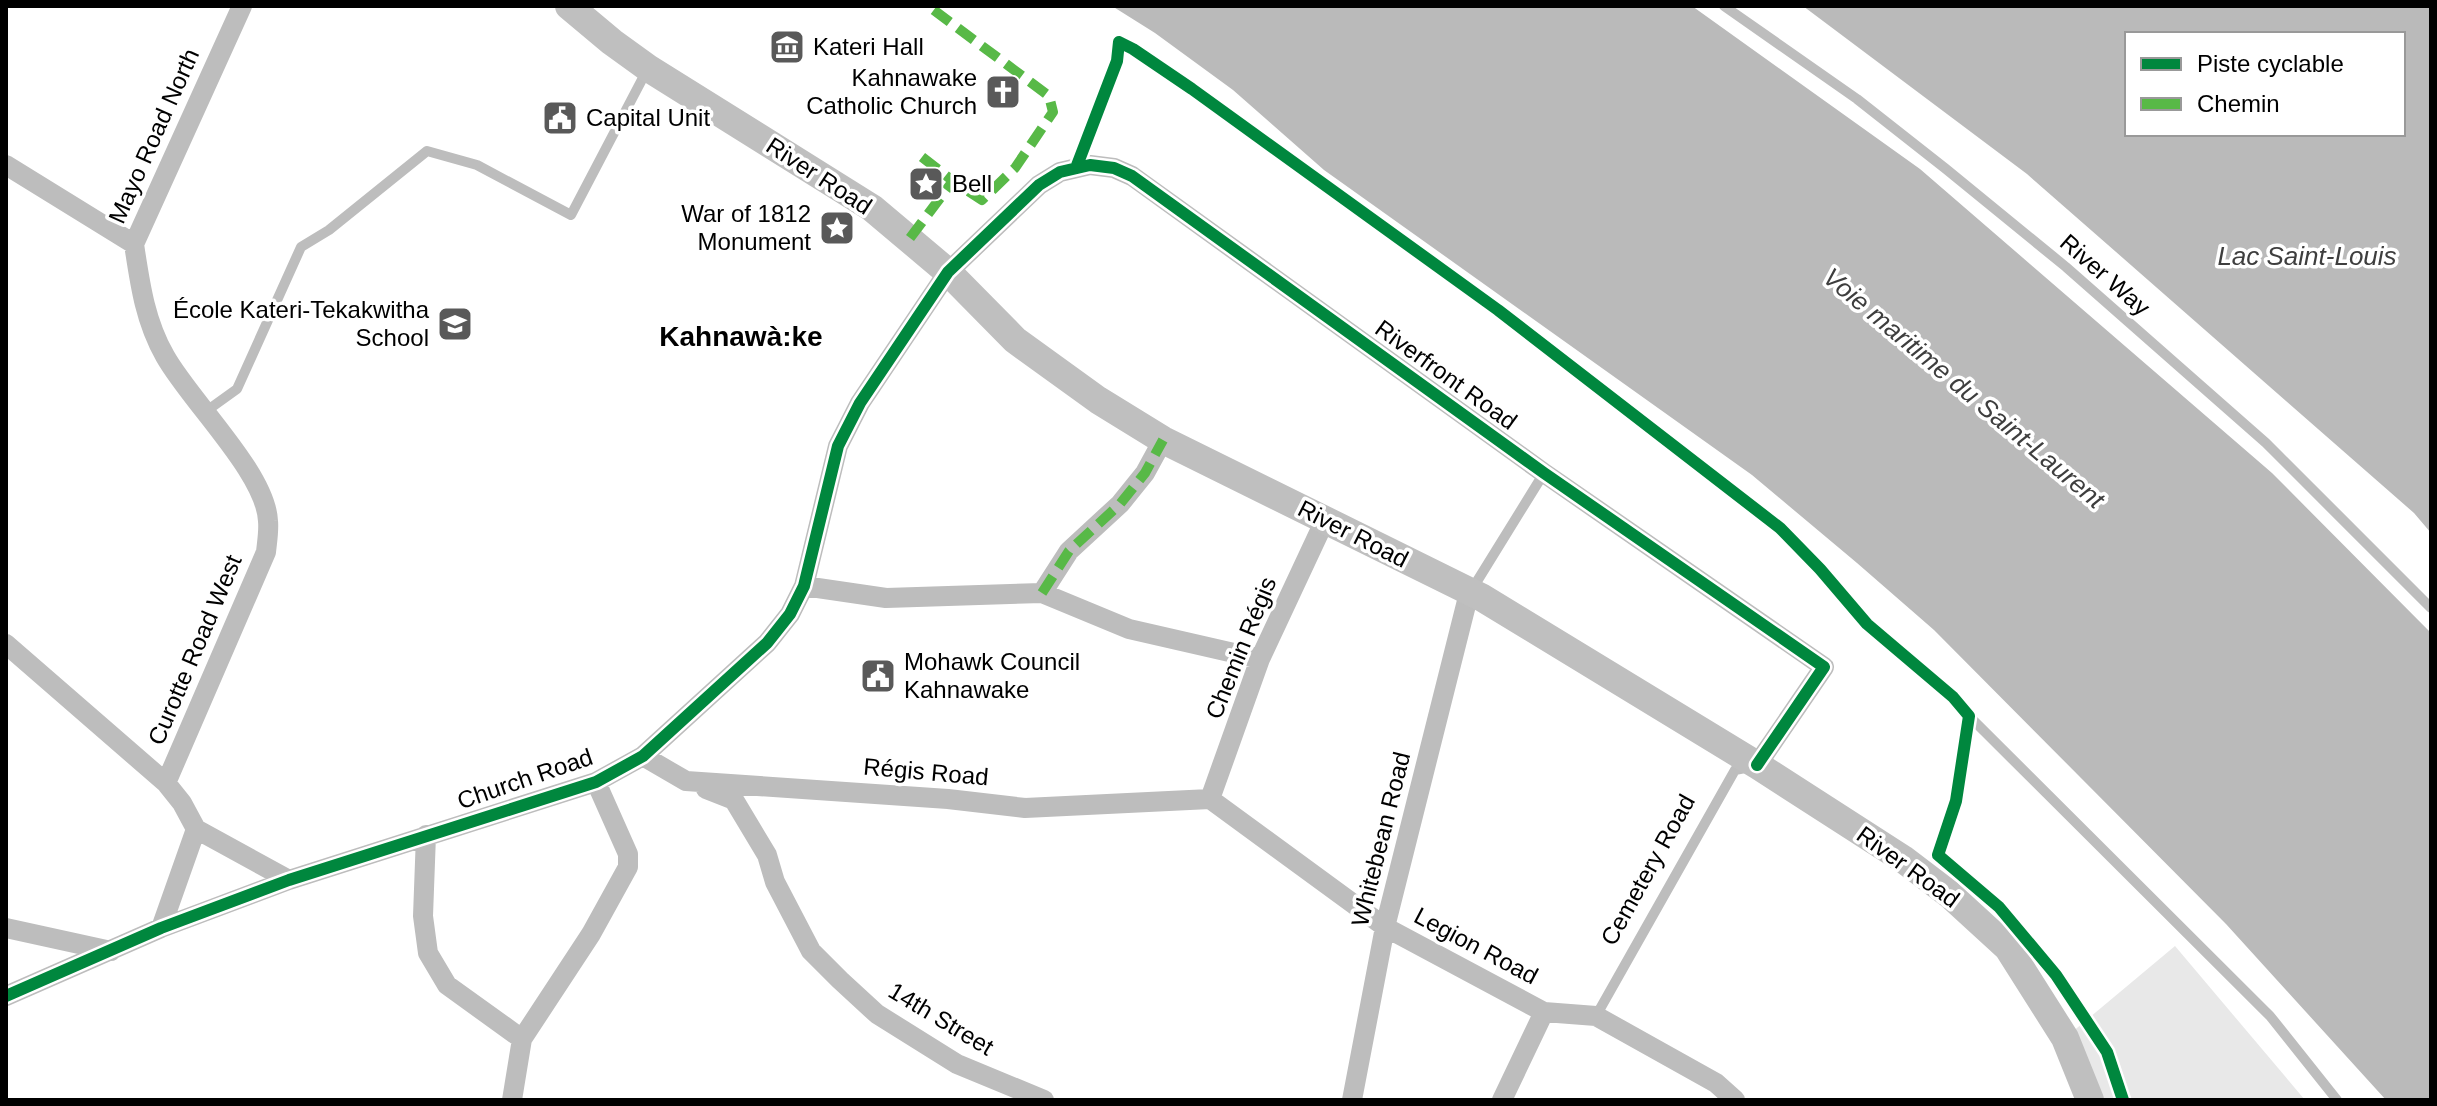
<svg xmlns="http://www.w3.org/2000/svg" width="2437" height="1106" viewBox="0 0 2437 1106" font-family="Helvetica,sans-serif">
<rect width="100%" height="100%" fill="#fff"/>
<path fill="#e8e8e8" d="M2175,946L2305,1100H2090L2065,1038Z"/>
<path fill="#bababa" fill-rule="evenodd" d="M1112,6H1692L1920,169L2272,473L2431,633V1100H2386L2226,924L1934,630L1857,563L1752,475L1324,170L1233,90L1155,33Z
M1803,6H2431V533L2414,513L2027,174ZM2127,34H2403V134H2127Z"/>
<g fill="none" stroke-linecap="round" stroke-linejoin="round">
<path stroke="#bdbdbd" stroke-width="10" d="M1724,6L1857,99L1946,169L2066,267L2266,443L2431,608
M205,412L237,389L301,247L329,230L427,151L477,165L571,215L647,70
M1471,591L1544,473
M1969,716L2270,1016L2337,1100
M1596,1016L1735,770L1750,767"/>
<path stroke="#bdbdbd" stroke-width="20" d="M6,165L134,244
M134,244C140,284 145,321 165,356C190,401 266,473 268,521C269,531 267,542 266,552L166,783
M134,244L242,6
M804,586L886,598L1042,593L1129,629L1260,659
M1042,593L1069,551L1120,504L1145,473L1163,440
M6,644L166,783L182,803L196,829L161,928
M643,756L686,781L948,799L1025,808L1210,799
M706,789L734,800L767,855L775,882L811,951L840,980L877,1014L957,1064L1044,1100
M1210,799L1385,927L1544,1012L1596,1016L1716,1083L1735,1100
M1210,799L1260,659L1325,520
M196,829L289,880
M426,835L423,916L428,953L447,985L522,1039
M6,928L111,951
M6,996L161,928L289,880L596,782L643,756L767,643L790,614L804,586L838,446L860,403L948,272L1039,185L1060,172L1090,165L1114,168L1132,176L1544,473L1824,667L1757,765
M512,1100L522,1039L591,934L628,867V854L596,782
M1352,1100L1385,927L1469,593
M1502,1100L1544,1012"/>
<path stroke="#bfbfbf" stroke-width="28" d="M569,6L612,42L648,68L872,208L948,272L1015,340L1098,400L1163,440L1481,597L1757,765L1903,859L1949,894L2008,948L2065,1038L2090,1100"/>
<path stroke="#58b947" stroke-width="10" stroke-dasharray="20 10" stroke-linecap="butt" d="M922,157L953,181
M910,238L953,181L982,200L1015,168L1053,112L1049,96L931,8L933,6
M1042,593L1069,551L1120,504L1145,473L1163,440"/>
<defs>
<path id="cycleway" d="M1076,168L1117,61L1119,42L1133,49L1192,89L1498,310L1780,528L1820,569L1867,624L1953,697L1969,716L1956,801L1938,855L1999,907L2056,975L2107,1052L2123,1100
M6,996L161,928L289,880L596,782L643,756L767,643L790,614L804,586L838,446L860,403L948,272L1039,185L1060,172L1090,165L1114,168L1132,176L1544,473L1824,667L1757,765"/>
</defs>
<use href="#cycleway" stroke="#fff" stroke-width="17"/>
<use href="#cycleway" stroke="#00873e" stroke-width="12"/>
</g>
<defs>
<symbol id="museum-square" viewBox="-11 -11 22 22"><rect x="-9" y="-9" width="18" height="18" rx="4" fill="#595959" stroke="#fff"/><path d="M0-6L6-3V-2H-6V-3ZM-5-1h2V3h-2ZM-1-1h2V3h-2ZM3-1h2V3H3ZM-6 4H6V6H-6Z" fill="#fff"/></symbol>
<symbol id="church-square" viewBox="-11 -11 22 22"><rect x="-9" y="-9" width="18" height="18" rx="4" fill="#595959" stroke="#fff"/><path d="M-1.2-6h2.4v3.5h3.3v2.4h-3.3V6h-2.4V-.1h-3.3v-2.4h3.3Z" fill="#fff"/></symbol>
<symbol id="civic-square" viewBox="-11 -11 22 22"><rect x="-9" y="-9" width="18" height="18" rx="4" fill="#595959" stroke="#fff"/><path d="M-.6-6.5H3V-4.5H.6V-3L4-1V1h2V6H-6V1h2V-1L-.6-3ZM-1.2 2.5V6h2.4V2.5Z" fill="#fff"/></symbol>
<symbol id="sight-square" viewBox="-11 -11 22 22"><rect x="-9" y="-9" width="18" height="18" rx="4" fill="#595959" stroke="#fff"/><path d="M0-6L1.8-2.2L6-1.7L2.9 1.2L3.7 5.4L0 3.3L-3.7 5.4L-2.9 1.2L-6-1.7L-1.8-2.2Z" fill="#fff"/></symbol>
<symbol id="school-square" viewBox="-11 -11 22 22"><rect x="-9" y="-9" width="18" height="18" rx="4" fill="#595959" stroke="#fff"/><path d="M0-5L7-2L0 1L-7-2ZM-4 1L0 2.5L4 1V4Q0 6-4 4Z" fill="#fff"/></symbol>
</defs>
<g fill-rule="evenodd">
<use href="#museum-square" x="767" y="27" width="40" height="40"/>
<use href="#church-square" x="983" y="72" width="40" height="40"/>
<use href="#civic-square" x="540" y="98" width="40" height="40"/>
<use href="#sight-square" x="906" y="164" width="40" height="40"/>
<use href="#sight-square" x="817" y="208" width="40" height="40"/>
<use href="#school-square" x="435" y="304" width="40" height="40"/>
<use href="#civic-square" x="858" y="656" width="40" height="40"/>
</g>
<g text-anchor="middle" stroke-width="7" stroke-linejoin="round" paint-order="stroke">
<g font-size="24" fill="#000" stroke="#fff" text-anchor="start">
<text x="813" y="55">Kateri Hall</text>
<text x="977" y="86" text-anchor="end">Kahnawake<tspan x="977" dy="28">Catholic Church</tspan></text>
<text x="586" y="126">Capital Unit</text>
<text x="952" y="192">Bell</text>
<text x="811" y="222" text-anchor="end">War of 1812<tspan x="811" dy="28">Monument</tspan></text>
<text x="429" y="318" text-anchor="end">École Kateri-Tekakwitha<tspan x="429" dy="28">School</tspan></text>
<text x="904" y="670">Mohawk Council<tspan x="904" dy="28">Kahnawake</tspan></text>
</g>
<g font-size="24" fill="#000" stroke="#fff">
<text transform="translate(154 136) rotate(-66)" y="8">Mayo Road North</text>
<text transform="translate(819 176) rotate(33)" y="8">River Road</text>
<text transform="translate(2105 275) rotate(41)" y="8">River Way</text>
<text transform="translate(1446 375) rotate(36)" y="8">Riverfront Road</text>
<text transform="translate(1353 534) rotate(27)" y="8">River Road</text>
<text transform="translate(1241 648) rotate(-68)" y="8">Chemin Régis</text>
<text transform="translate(195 650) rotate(-67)" y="8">Curotte Road West</text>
<text transform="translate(926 772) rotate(5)" y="8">Régis Road</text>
<text transform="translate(525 779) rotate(-19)" y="8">Church Road</text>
<text transform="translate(1381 839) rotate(-76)" y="8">Whitebean Road</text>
<text transform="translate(1908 867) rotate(36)" y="8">River Road</text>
<text transform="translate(1648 870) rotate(-61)" y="8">Cemetery Road</text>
<text transform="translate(1476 946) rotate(28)" y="8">Legion Road</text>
<text transform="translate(941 1019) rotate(31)" y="8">14th Street</text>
</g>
<g font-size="26" font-style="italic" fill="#3e3e3e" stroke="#fff">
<text x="2307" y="265">Lac Saint-Louis</text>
<text transform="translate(1964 388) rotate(40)" y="9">Voie maritime du Saint-Laurent</text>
</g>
<g font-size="28" font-weight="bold" fill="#000" stroke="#fff">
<text x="741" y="346">Kahnawà:ke</text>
</g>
</g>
<rect width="2437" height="1106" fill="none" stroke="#000000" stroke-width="16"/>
<rect x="2125" y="32" width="280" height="104" fill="#ffffff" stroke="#999999" stroke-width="2"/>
<rect x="2141" y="58" width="40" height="12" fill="#00873e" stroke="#999999" stroke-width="2"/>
<text x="2197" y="72" font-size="24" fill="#000000">Piste cyclable</text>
<rect x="2141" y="98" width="40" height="12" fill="#58b947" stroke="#999999" stroke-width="2"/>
<text x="2197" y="112" font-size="24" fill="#000000">Chemin</text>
</svg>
